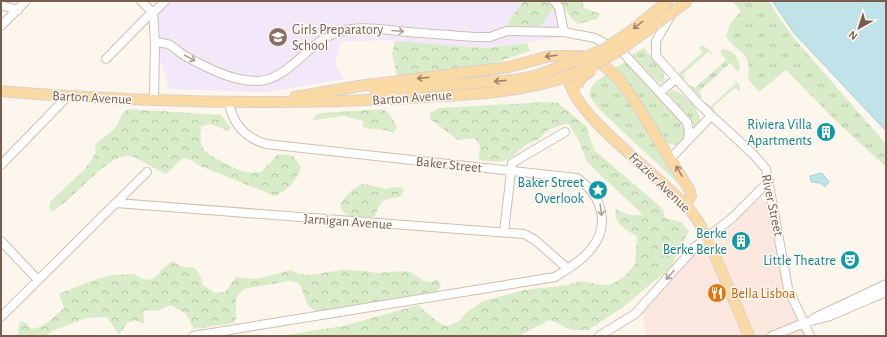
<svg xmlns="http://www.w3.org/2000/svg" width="887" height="337" viewBox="0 0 887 337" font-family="'Alegreya Sans',sans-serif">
<defs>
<pattern id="grass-tufts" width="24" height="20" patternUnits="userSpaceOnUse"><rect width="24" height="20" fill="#d8ecc9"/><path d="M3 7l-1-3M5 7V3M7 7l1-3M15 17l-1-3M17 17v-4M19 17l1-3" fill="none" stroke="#b4c2a5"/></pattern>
<pattern id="forest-crowns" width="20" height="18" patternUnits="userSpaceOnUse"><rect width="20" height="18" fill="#d8ecc9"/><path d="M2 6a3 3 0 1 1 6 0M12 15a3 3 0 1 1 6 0" fill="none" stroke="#b4c2a5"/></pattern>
</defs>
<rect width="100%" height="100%" fill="#fdf6ec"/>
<path fill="#fde8e0" d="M760,198L765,200L768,205L783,288L806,336H646L641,308L706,237L711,246Z"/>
<path fill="#f3e8fa" d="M165,1H554L564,32L562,37L486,48L384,40L341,42L335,65L344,79L267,92L169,89L155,42L153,13Z"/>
<path fill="url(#grass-tufts)" d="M732,1H768L793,37L886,144V167L836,121L786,70L759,92L748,79C753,49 736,54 726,36L730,24L741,11Z
M702,46L707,48L713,55L708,52L683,74L685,78L683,80L678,74L703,52L699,48Z
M644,48L665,73L663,74L665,79L662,83L657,81L632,55Z
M722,49C732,49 740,59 740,69L737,71L730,63L699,92L702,96L700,99L690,86L691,85L695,88L726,60L720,52Z
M627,61L685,125C688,134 685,140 678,145L669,144L665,140L631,86L614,68Z
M607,74L624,92L681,186L601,111C584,92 587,87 607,74Z
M733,78L740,85V91L735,88L713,107L714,110L713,112L705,105L706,103L711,106L736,83Z
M672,90C682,90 701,110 700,121L695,128L690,118L668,93Z"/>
<path fill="url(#forest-crowns)" d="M524,1H549L554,8L540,26L530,28L506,29L510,19Z
M559,1H582L584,8L600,14L597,19L578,24L571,18Z
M395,41L486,48L527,43L530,51L491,64L397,76L392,54Z
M547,102L558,103L586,126L594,150L655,202L663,210L665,218L681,222L689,231L671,267L622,308L588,330H572L550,320L519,336H279L343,326L418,305L439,323L447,326L458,322L465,314L483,301L524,290L568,285L581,281L601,285L612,284L625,276L635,264L637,237C627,230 612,223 616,209L629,215H643L587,162L579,141L569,124H565L548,130L539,139L527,144L510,158L501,162L479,160L480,146L475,138L458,140L430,119V113L440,108Z
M128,109L221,115L231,128L229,131L210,124L201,127C201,134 199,141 203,148C205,154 239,171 246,172C251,173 256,172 261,172L278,154L293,156L301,167C296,182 289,189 275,196L200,166L191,160L184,158C176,162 174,169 166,174C154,170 142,159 131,156C109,151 73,201 52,211L49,207L50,202L85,169L96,153L95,145C101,138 109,135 114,129C121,122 118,116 128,109Z
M382,109C390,113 393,119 397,127L393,133C382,127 373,131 363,127V121L344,116L313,120L316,115L324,113Z
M364,184L387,189L393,187L402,188L404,191L400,197C382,199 382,199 375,216L369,218L350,217L342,211L340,205C344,197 355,185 364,184Z
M173,261L179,266L195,268L199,273L203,285L215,293L225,292L236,277L257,279L291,270L299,274L310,275L343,270L366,271L376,273L403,271L410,272L424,281L431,282L438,279L441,286L437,292L429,294L316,311C304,306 305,292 298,282L289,281L244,289L236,298V319L233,323L194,329L186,314L171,305L157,311L143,310L144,324L135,320L127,323L119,335L107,317L86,318L52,331L46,336H17L20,321L26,323L31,329C45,328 54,316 64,308L59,294L63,292C80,286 97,277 115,275C121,274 127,275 134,274C157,290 156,269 173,261Z"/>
<path fill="#bfe3e8" stroke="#a5d3da" d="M772,1H886V131L794,33Z
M822,173L829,182L825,187L820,183L811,182L810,176Z"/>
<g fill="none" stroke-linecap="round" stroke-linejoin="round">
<defs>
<path id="minor" d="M141,1L153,13
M554,1L559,7L564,32
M679,1L656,41V56L699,104L753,154L766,169L788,288L810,336
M1,5L18,10
M1,26L26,1
M155,42C160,43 166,43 170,45C175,48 180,53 185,56C206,67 231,81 256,81C287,82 308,42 336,33C358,24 385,30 408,32C431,34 453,35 475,37H490L507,31L564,32L595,38L624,54L687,122L689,131L688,140
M106,59L152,12
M660,92L676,79
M154,100L155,42L153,13L165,1
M671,158L711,116
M1,165L67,97
M116,203L524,234L535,240L568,269
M504,232L512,163L565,132
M1,241L38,280
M1,317L147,172
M814,318L886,284
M193,336L555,277C567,269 582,261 591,249C611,225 602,195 577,178L266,144C246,138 233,124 229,103
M599,336L635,314L695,247L732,218L769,181
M772,336L804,323L830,316L886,292"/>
<path id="major" d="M570,63C569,68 567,74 568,78C576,120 665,178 693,214C702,225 707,239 713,252C726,280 737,308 749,336
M375,90L514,80L538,75
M1,91C52,96 104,98 155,100C240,103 324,103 409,98C461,95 518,94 568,76
M295,97L359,86L509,67L550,56H583L601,63L619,79L632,97L690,191L691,196L685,205"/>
</defs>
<use href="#minor" stroke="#d1beb0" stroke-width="10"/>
<use href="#major" stroke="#dad1cd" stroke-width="12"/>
<use href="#minor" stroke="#fff" stroke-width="8"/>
<use href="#major" stroke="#fbd9a5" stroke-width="10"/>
<defs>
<path id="major-bridge" d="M538,75L603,50L631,31L668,1
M568,76L605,59L623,48L688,1
M577,85L582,77L592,70"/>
</defs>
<use href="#major-bridge" stroke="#dad1cd" stroke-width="12" stroke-linecap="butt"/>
<use href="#major-bridge" stroke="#fbd9a5" stroke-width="10"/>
</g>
<defs><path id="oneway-shaft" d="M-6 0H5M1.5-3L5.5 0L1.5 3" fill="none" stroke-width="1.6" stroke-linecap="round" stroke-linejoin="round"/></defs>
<g stroke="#a18267">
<use href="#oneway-shaft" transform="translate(638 25) rotate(142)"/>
<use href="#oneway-shaft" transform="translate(551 56) rotate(173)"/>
<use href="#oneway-shaft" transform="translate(423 78) rotate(173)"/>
<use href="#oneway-shaft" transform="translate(500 81) rotate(174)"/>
<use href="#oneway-shaft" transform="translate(679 171) rotate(-120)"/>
</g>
<g stroke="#af9d94">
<use href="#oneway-shaft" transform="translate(398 31) rotate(5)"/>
<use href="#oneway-shaft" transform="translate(190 58) rotate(28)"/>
<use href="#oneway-shaft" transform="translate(601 210) rotate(81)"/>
<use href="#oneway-shaft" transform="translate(670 275) rotate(132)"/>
</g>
<defs>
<symbol id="school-disc" viewBox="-11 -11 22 22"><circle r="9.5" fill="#8d6e63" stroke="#fffaf3"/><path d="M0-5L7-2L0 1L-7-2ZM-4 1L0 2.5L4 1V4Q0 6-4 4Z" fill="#fff"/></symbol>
<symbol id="building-disc" viewBox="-11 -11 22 22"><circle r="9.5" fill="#0f9aa8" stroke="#fffaf3"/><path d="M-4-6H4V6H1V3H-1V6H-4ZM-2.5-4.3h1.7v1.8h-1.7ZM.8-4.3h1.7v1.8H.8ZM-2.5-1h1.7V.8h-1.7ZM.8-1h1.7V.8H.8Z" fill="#fff"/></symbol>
<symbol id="sight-disc" viewBox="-11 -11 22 22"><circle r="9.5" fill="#0f9aa8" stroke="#fffaf3"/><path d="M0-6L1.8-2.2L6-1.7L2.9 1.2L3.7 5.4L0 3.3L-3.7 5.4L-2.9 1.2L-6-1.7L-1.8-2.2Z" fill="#fff"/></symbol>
<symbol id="theatre-disc" viewBox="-11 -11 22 22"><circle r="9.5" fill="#0f9aa8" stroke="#fffaf3"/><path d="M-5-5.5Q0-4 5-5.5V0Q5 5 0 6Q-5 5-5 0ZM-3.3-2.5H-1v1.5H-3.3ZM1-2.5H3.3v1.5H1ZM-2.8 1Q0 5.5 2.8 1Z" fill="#fff"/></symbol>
<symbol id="restaurant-disc" viewBox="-11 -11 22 22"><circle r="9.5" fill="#e8710a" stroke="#fffaf3"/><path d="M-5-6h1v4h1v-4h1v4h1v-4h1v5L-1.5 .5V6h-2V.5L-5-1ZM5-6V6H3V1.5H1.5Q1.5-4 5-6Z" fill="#fff"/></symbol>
</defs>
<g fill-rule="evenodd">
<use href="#school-disc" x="267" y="26" width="22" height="22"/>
<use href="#building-disc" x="815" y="121" width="22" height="22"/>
<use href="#sight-disc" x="587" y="179" width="22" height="22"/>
<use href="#building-disc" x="730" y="230" width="22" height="22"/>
<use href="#theatre-disc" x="839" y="249" width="22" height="22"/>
<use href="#restaurant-disc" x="706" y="282" width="22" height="22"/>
</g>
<g text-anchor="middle" stroke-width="3" stroke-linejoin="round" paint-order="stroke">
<g font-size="14" fill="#785e54" stroke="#fffaf3" text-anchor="start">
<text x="292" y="34">Girls Preparatory<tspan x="292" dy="16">School</tspan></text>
</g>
<g font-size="14" fill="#7a5c4d" stroke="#fffaf3">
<text transform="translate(92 97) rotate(3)" y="5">Barton Avenue</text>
<text transform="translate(412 97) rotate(-4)" y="5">Barton Avenue</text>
<text transform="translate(449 164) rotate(6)" y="5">Baker Street</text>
<text transform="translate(660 182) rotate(44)" y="5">Frazier Avenue</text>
<text transform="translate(773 205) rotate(78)" y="5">River Street</text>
<text transform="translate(348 221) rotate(4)" y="5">Jarnigan Avenue</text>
</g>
<g font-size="14" fill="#0d838f" stroke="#fffaf3" text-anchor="end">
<text x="812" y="129">Riviera Villa<tspan x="812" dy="16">Apartments</tspan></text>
<text x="584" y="187">Baker Street<tspan x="584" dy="16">Overlook</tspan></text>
<text x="727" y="238">Berke<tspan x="727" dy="16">Berke Berke</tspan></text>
<text x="836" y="265">Little Theatre</text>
</g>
<g font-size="14" fill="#c56008" stroke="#fffaf3" text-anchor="start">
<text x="731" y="298">Bella Lisboa</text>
</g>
</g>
<rect width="887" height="337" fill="none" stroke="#7a5c4d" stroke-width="4"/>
<g transform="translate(859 28) rotate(219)" stroke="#fffaf3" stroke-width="3" paint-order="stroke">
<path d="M0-3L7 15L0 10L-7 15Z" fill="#7a5c4d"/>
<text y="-6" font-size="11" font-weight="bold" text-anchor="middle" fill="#7a5c4d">N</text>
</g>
</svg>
